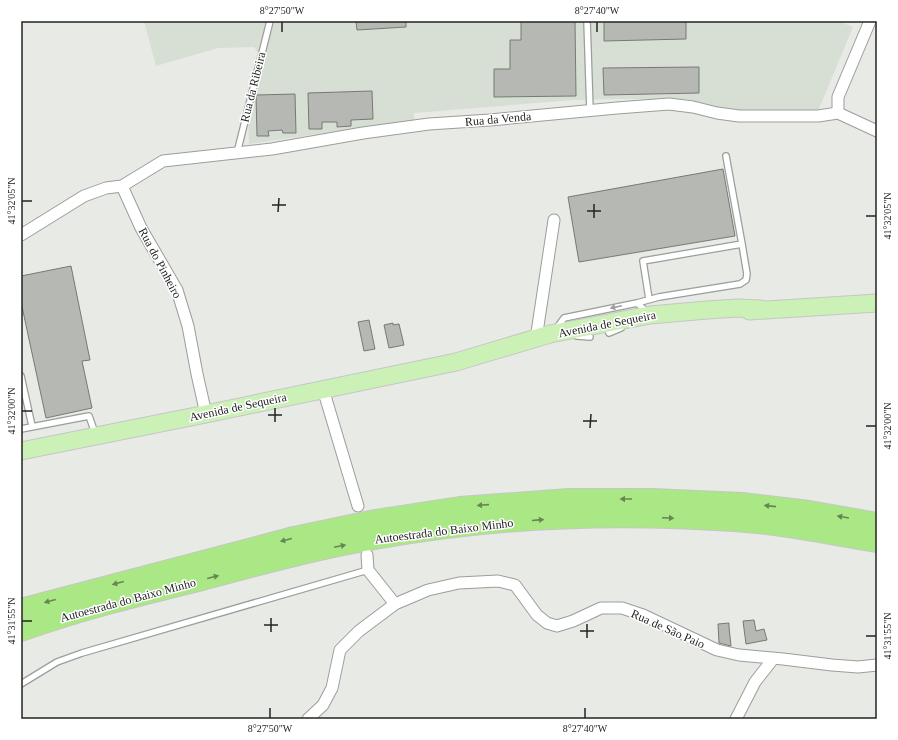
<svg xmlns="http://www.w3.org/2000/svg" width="898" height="740" viewBox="0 0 898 740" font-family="'Times New Roman',serif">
<rect width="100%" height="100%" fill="#e7eae5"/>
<path fill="#d7dfd4" d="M144,21H838L853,27L818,111H737L725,109L687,99H611L573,100L414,113V120L249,144L248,110L261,57L254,47L218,48L156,66Z"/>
<path fill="#b6b8b4" stroke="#777975" d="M356,21H406V27L357,30Z
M521,21H575L576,96L494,97V69H510V40H521Z
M604,21H686V39L604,41Z
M699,67V93L604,95L603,68Z
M372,91L373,119L351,120V126L337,127V122H322V129H309L308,93Z
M295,94L296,133H283L282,130L268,131L269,136H257L256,95Z
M723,169L735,236L579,262L568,197Z
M71,266L90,360L82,361L92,408L46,418L21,302V276Z
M369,320L375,349L364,351L358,322Z
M393,323V325L399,324L404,345L389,348L384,325Z
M754,620L756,631L764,629L767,640L746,644L743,621Z
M729,623V627L731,646L719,643L718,624Z"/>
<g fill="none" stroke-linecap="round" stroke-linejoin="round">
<defs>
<path id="lane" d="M587,21L590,111
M237,153L270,21
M726,156L742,244
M637,303L659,297L740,284L746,280L747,274L742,244L643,261L649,299
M556,329L564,318L637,303L647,312
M609,333L621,328
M577,336L590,337
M21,376L32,426
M21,429L89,416L95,433
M21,684L57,662L82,653L368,570"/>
<path id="street" d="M838,113V97L870,21
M122,186L141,228L177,290L188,326L197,374L206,414
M21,235L84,196L106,188L122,186L163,161L272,149L363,133L429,124L490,120L617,108L669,104L693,107L717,113L739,116H818L838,113L877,131
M536,339L554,220
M323,389L358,506
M367,555L368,570L395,604
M308,719L323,705L332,688L340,650L359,631L395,604L428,590L459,583L498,581L515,585L537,615L547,623L557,626L573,621L601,608H622L643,615L717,650L739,655L783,659L832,665L858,667L877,665
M736,719L755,682L773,659"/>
<path id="primary" d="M749,311L877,303
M21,451L206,414L456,362L550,334L650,315L707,310L738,308L761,309"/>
<path id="highway" d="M21,609L294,537L375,520L460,507L569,499H652L742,503L809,511L877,523
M21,631C80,610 141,595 202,580C261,564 321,548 381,538C497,517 616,513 734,521C782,524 830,534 877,542"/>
</defs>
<use href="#lane" stroke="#9b9e9a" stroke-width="8"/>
<use href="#street" stroke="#9b9e9a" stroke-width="13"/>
<use href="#primary" stroke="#c6c6c6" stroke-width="19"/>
<use href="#highway" stroke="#c6c6c6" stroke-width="22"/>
<use href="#lane" stroke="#fff" stroke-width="5.5"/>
<use href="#street" stroke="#fff" stroke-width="11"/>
<use href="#primary" stroke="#ccf1b6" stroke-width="17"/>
<use href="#highway" stroke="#aae885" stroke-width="20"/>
</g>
<defs><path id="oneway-solid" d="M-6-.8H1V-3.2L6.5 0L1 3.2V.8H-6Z"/></defs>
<use fill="#9c9c9c" href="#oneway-solid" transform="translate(616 307) rotate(168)"/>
<g fill="#668654">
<use href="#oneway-solid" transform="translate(626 499) rotate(180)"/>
<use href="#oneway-solid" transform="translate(483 505) rotate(176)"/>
<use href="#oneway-solid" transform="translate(770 506) rotate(-174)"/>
<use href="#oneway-solid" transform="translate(843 517) rotate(-170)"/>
<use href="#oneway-solid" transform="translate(668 518) rotate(2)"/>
<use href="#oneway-solid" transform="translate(538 520) rotate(-5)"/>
<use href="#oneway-solid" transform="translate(286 540) rotate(166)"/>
<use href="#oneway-solid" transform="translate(340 546) rotate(-12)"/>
<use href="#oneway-solid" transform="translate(213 577) rotate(-14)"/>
<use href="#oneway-solid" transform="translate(118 583) rotate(165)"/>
<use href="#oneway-solid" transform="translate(50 601) rotate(165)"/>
</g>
<path fill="none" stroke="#232422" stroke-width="1.5" d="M282,32V22M597,32V22M22,201H32M272,205H286M587,211H601M278,212L279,198M866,216H876M594,218V204M22,411H32M268,415H282M583,421H597M275,422V408M866,426H876M590,428L591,414M22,621H32M264,625H278M580,631H594M271,632V618M866,636H876M587,638V624M270,718V708M585,718V708"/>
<g text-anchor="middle" stroke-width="3" stroke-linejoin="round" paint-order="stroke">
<g font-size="12" fill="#232422" stroke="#fff">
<text transform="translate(253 87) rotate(-76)" y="4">Rua da Ribeira</text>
<text transform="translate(498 119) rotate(-5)" y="4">Rua da Venda</text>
<text transform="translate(160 263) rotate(62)" y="4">Rua do Pinheiro</text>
<text transform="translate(607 324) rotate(-11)" y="4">Avenida de Sequeira</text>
<text transform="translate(238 407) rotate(-12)" y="4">Avenida de Sequeira</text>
<text transform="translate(444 531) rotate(-7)" y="4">Autoestrada do Baixo Minho</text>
<text transform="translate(128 600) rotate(-15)" y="4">Autoestrada do Baixo Minho</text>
<text transform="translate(668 629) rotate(24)" y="4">Rua de São Paio</text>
</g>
</g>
<rect width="898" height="740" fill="none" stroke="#ffffff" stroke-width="44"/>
<rect x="22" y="22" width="854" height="696" fill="none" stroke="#232422" stroke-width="1.5"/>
<g font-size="10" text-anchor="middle" fill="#232422">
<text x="282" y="14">8°27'50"W</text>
<text x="597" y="14">8°27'40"W</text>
<text transform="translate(11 201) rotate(-90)" y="4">41°32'05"N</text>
<text transform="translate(887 216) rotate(-90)" y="4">41°32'05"N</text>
<text transform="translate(11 411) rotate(-90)" y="4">41°32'00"N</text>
<text transform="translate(887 426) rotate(-90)" y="4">41°32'00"N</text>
<text transform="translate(11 621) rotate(-90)" y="4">41°31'55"N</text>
<text transform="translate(887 636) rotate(-90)" y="4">41°31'55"N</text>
<text x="270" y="732">8°27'50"W</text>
<text x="585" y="732">8°27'40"W</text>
</g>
</svg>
